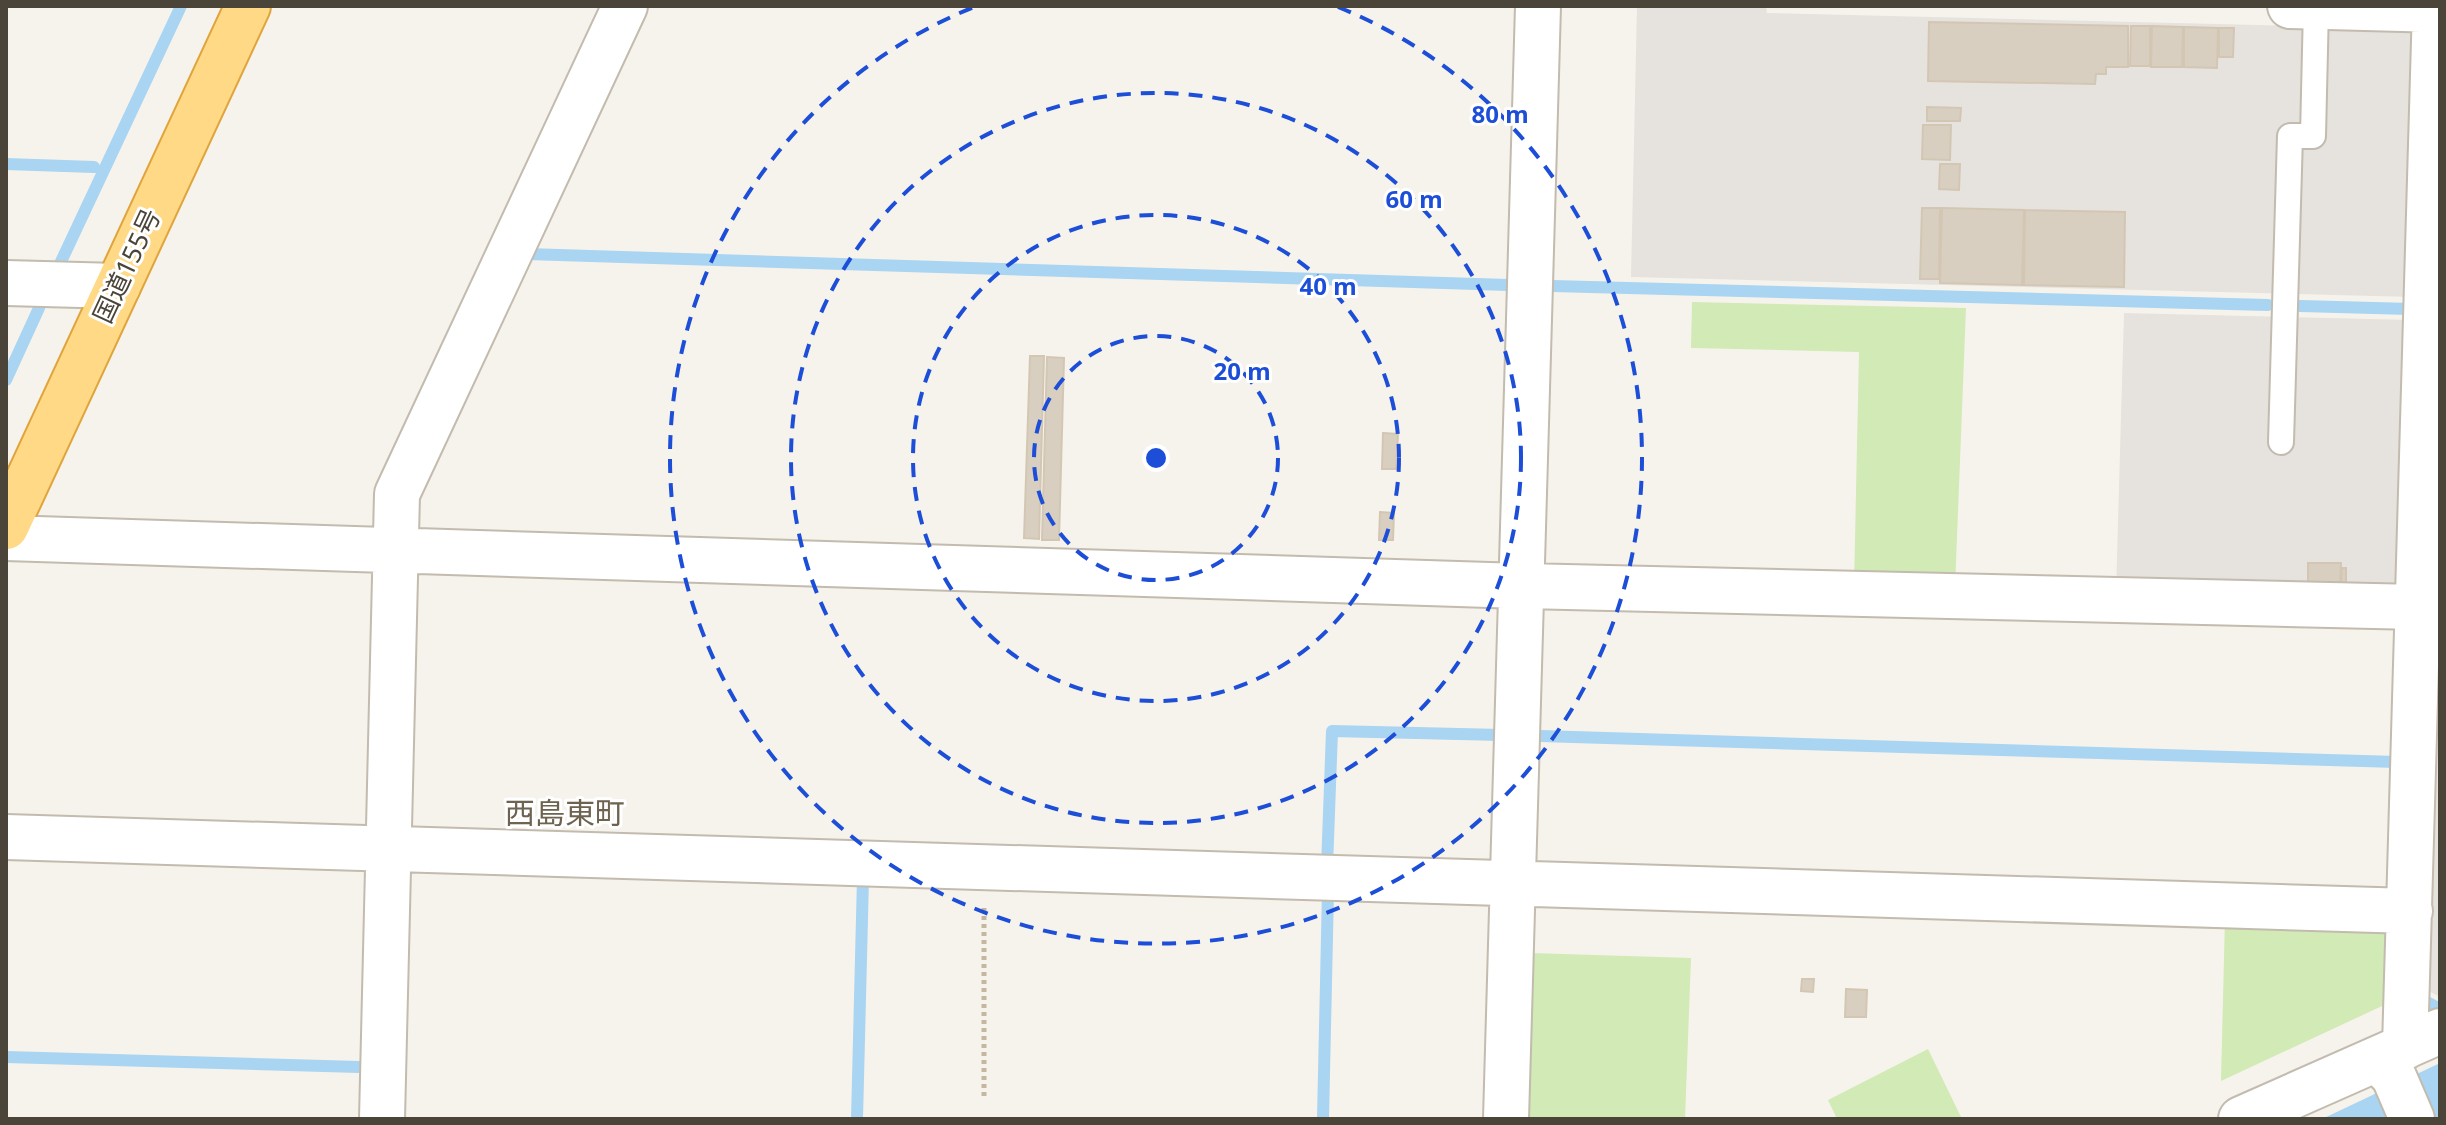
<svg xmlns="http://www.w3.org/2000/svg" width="2446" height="1125" viewBox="0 0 2446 1125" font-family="'Noto Sans','Noto Sans JP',sans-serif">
<rect width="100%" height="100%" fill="#f6f3ec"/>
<path fill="#e6e2dd" d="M1637,6H1766L1767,13L2420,29L2413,297L1631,277Z
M2124,313L2412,320L2409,586L2116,592Z
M2440,348V997L2429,991L2437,757L2426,756Z"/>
<path fill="#d2eab5" d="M1692,302L1966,308L1955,588L1854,586L1859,352L1691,348Z
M2225,917L2386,921L2395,1000L2221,1081Z
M1531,953L1691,958L1685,1119H1524Z
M1928,1049L1962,1119H1837L1828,1100Z"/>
<path fill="#a9d4f2" d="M2440,1063V1119H2322Z"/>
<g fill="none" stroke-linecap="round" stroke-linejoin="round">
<path stroke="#a9d4f2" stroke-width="12" d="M6,164L94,167
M527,254L1508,285
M58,268L181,6
M1552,286L2268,305
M2300,306L2411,309
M6,380L39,308
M1540,736L2397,762
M1327,867L1332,731L1501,735
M2423,993V1000L2440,1009
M6,1057L359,1067
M857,1119L863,878
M1323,1119L1328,891"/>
</g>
<path fill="#d8cfc1" stroke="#d3c7b4" stroke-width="2" d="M1929,22L2128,26V67H2106V74H2096L2095,84L1928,81Z
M2131,26H2150V66H2130Z
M2152,26L2183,27L2182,67H2151Z
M2184,27L2218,28L2217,68L2184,67Z
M2219,28H2234L2233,57H2219Z
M1927,107L1961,108L1960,121H1927Z
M1923,125H1951L1950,160L1922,159Z
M1940,164H1960L1959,190L1939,189Z
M1922,208H1940L1939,279H1920Z
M1942,208L2024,210L2022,285L1940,283Z
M2025,210L2125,212L2124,287L2024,285Z
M1030,356H1044L1039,539L1024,538Z
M1047,357L1064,358L1059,540H1042Z
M1383,433L1398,434L1396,469H1382Z
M1380,512L1394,513L1393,540H1379Z
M2308,563H2341L2340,586H2308Z
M2342,568H2346V583H2341Z
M1802,979H1814L1813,992L1801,991Z
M1846,989L1867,990L1866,1017H1845Z"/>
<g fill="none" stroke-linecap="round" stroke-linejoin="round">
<defs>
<path id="service" d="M2281,442L2290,136H2313L2316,7"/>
<path id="minor" d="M2290,6L2440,10
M6,283L118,286
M6,538L1521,586L2418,607
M6,837L2410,911
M2405,1047L2435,6
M2378,1060L2394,1077L2412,1119
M382,1119L397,494L625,6
M1506,1119L1538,6
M2241,1119L2440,1031"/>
<path id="trunk" d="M6,527L248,6"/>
</defs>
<use href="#service" stroke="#c2bbae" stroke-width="28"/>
<use href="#minor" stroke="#c2bbae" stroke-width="48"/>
<use href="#trunk" stroke="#e0a43c" stroke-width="48"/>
<path stroke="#c4b79f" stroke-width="5" stroke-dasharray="4 4" stroke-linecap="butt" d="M984,908V1100"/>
<use href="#service" stroke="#fff" stroke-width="24"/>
<use href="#minor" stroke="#fff" stroke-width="44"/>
<use href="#trunk" stroke="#ffd985" stroke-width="44"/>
</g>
<g fill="none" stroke="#1d4ed8" stroke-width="4" stroke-dasharray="14 10">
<circle cx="1156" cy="458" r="122"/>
<circle cx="1156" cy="458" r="243"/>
<circle cx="1156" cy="458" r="365"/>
<path d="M1338 7A486 486 0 1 1 974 7"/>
</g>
<g text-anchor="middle" stroke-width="6" stroke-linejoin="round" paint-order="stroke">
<g font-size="26" fill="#4b4439" stroke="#fff">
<text transform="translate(127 266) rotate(-65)" y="9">国道155号</text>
</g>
<g font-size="30" fill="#6e6250" stroke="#fff">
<text x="565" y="824">西島東町</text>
</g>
</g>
<circle cx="1156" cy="458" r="12" fill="#1d4ed8" stroke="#fff" stroke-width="4"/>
<g font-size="24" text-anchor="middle" font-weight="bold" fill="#1d4ed8" stroke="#fff" stroke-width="6" stroke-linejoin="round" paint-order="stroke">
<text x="1500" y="123">80 m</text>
<text x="1414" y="208">60 m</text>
<text x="1328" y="295">40 m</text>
<text x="1242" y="380">20 m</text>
</g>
<rect width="2446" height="1125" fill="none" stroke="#4b4439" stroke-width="16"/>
</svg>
